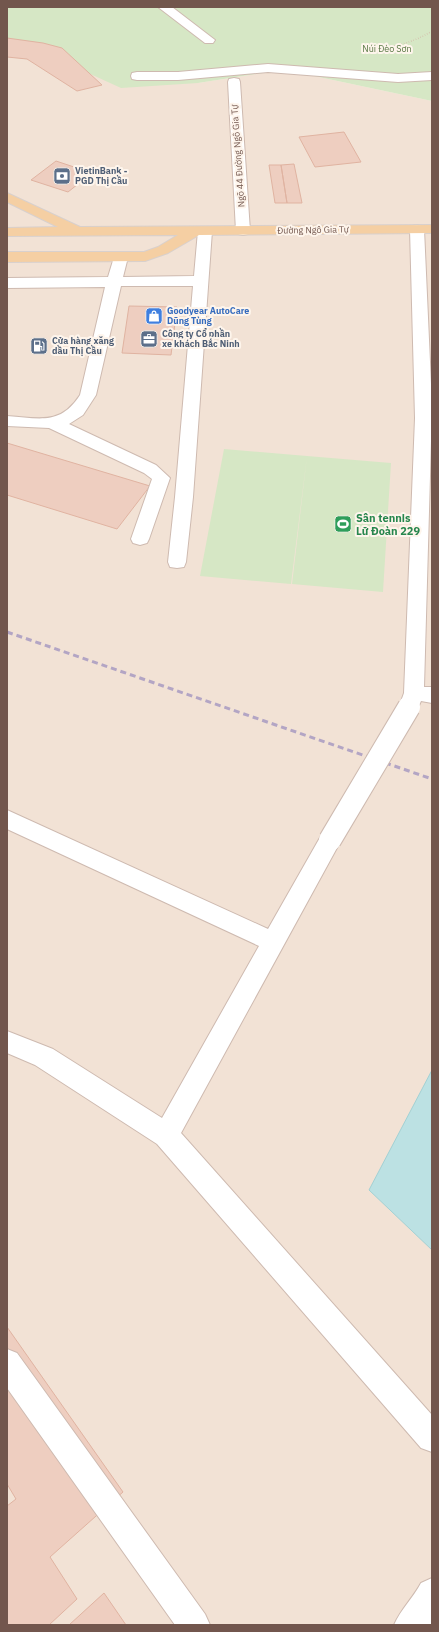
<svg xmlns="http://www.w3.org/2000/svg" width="439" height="1632" viewBox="0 0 439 1632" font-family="'IBM Plex Sans',sans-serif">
<rect width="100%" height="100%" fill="#fbf1e6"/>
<path fill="#f2e2d5" d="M7,50L198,83L269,72L314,76L432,101V1625H7Z"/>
<path fill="#d6e7c5" d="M7,7H432V101L314,76L269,72L198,83L121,88L53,57L7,50Z
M224,449L307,456L291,584L200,576Z
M307,456L391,463L383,592L292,584Z"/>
<path fill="#bce1e3" stroke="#a3d1d4" d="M432,1070V1250L369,1190Z"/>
<path fill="#eecec0" stroke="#e0b3a1" d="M7,38L43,43L62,48L102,85L77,91L27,59L7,57Z
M344,132L361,162L315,167L299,137Z
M56,161L92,173L68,192L31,180Z
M294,164L302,203H287L281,165Z
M269,165H281L287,203H275Z
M129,306L177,307L171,355L122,353Z
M7,443L150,486L117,529L7,495Z
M7,1327L123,1492L50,1557L77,1599L49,1625H7V1506L16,1499L7,1484Z
M104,1593L126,1625H69Z"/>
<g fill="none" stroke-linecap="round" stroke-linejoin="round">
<defs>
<path id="minor" d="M158,7H172L215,40L213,43H205Z
M268,64L398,74L432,72V80L398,82L268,72L178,80H137L132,79L131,76L132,73L137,72H178Z
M234,78L239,79L240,82L250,231L248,234L243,235L238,234L236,231L228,82L229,79Z
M417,225L422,226L424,229L432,406L424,687H432V703L421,701L416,712L409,715L402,712L399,707L404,693L415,418L410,229L412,226Z
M205,227L210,228L212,231L193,497L186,562L184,567L177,568L170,567L168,562L175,497L193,286H121L96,395L83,415L69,424L156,465L170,478L149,539L147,543L140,545L133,543L131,539L152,479L144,473L49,428L7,426V416C39,418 60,426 80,395L105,287L7,288V278L108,277L115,254L120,252L125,254L128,257L123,277L194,276L198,231L200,228Z
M7,810L268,929L322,834L330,831L338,834L341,840L338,846L181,1133L432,1415V1452L421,1448L157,1144L35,1065L7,1053V1031L53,1049L162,1118L259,946L7,829Z
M7,1349L17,1353L205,1614L210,1625H175L7,1388Z
M432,1578V1623L430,1625H394C401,1609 413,1598 421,1583Z"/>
<path id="major" d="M7,193L80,227L432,225V233L199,235L168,253L145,261L7,262V252H144L158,247L178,235L7,236V228L58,227L7,202Z"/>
</defs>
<use href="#minor" stroke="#cebab0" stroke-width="2"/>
<use href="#major" stroke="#d8d0cd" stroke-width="2"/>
<path stroke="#d3b1a3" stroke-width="1.5" stroke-dasharray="0.5 2" stroke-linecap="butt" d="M362,50C387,48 410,45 432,31"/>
<use href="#minor" fill="#fff" fill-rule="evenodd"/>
<use href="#major" fill="#f5cfa3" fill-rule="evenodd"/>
<path stroke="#b3a5c4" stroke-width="3" stroke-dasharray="6 4" stroke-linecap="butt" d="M7,632L432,779"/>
<defs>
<path id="minor-bridge" d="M330,840L409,707"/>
</defs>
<use href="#minor-bridge" stroke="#cebab0" stroke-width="24" stroke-linecap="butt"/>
<use href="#minor-bridge" stroke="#fff" stroke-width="22"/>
</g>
<defs>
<symbol id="bank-square" viewBox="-11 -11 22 22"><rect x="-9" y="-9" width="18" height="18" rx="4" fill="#5c6f8a" stroke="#fef5ec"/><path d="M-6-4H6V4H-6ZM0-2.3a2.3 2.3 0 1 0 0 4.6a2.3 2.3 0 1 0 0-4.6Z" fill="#fff"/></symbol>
<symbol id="shop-square" viewBox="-11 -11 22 22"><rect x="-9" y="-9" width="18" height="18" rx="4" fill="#3f7fe0" stroke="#fef5ec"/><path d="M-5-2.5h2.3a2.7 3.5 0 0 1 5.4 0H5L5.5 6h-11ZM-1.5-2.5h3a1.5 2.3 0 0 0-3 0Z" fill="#fff"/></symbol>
<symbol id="office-square" viewBox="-11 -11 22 22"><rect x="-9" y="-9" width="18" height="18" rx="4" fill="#5c6f8a" stroke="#fef5ec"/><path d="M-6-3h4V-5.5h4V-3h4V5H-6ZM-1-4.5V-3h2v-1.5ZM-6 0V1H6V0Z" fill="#fff"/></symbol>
<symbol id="fuel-square" viewBox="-11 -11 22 22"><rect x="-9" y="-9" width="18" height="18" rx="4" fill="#5c6f8a" stroke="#fef5ec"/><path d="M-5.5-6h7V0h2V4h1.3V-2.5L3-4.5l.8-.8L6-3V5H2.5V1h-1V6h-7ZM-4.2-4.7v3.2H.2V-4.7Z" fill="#fff"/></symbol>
<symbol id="stadium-square" viewBox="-11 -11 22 22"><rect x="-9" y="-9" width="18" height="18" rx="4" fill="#2e9e5b" stroke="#fef5ec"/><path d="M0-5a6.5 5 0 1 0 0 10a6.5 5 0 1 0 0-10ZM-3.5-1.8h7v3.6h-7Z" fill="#fff"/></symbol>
</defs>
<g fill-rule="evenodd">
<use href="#bank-square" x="52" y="166" width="20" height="20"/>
<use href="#shop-square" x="144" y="306" width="20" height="20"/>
<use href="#office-square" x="139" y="329" width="20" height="20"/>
<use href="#fuel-square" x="29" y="336" width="20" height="20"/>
<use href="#stadium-square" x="333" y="514" width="20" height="20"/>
</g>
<g text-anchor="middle" stroke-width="4" stroke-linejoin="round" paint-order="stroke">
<g font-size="9" fill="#597845" stroke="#fef5ec">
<text x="387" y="52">Núi Đèo Sơn</text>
</g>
<g font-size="9" fill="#72564d" stroke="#fef5ec">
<text transform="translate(238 156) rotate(-94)" y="3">Ngõ 44 Đường Ngô Gia Tự</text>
<text transform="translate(313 230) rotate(-1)" y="3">Đường Ngô Gia Tự</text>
</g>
<g font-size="9" font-weight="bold" fill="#4e5e75" stroke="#fef5ec" text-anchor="start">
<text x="75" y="174">VietinBank -<tspan x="75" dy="10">PGD Thị Cầu</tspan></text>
<text x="162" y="337">Công ty Cổ phần<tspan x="162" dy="10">xe khách Bắc Ninh</tspan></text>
<text x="52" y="344">Cửa hàng xăng<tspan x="52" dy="10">dầu Thị Cầu</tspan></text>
</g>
<g font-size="9" font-weight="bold" fill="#366cbe" stroke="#fef5ec" text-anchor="start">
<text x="167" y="314">Goodyear AutoCare<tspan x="167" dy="10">Dũng Tùng</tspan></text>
</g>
<g font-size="11" font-weight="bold" fill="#27864d" stroke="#fef5ec" text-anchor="start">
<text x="356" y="522">Sân tennis<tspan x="356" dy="13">Lữ Đoàn 229</tspan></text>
</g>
</g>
<rect width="439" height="1632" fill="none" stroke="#72564d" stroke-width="16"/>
</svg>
